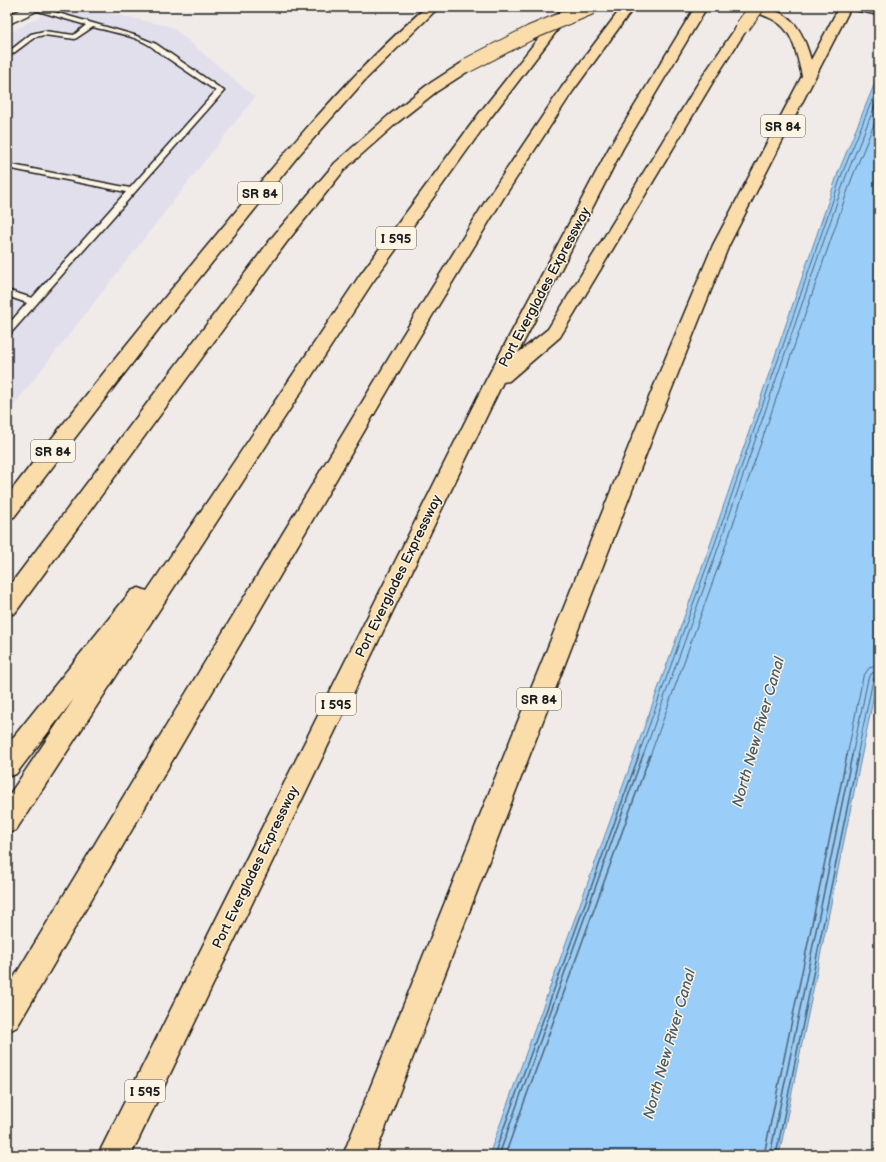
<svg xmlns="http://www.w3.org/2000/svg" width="886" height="1162" viewBox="0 0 886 1162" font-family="'Balsamiq Sans',sans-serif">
<rect width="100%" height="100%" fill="#f0ebe8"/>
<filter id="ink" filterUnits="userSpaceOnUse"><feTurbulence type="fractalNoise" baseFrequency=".025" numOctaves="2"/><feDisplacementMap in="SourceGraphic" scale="8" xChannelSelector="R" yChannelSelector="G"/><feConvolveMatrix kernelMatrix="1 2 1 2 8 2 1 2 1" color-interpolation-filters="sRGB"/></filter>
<g filter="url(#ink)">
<path fill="#e2dfec" d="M57,7H84L172,27L255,97L7,414V34Z"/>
<path fill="#9acdf7" stroke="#68869f" d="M879,73V671L779,1155H489L707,554L838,173Z"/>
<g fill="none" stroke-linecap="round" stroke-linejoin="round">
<path stroke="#4e6374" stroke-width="1" d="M638,756L711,555L842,174L879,83
M643,756L715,557L846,176L879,96
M650,756L721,559L852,178L879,112
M847,756L863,677L869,668L879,665
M852,756L868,679L872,673L879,671
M857,756L873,680L875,677L879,676"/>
<path stroke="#4e6374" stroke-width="1.5" d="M494,1155L639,755
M499,1155L643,755
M505,1155L650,755
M764,1155L847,755
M770,1155L852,755
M776,1155L858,755"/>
<defs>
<path id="lane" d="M30,7H37L134,35L156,44L224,91L10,334L7,335V326L27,303L7,296V290L32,298L126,192L7,168V164L130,188L216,91L157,51C143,37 112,32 93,27L75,39L44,35L35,37L7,58V53L31,34L44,31L74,35L86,25L31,9Z
M7,10L18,14L19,15L16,17L7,14Z"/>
<path id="street" d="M26,7H41L39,10L7,25V16Z"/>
<path id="primary" d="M426,7H439L365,80L298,156L164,322L14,517L7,519V496C77,405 149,316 222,228C286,151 350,74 426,7Z
M744,7C786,7 800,20 811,60L839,7H851L729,245L655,431L375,1155H343L635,431L713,245L802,76C792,34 790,21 746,10Z
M853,7H879V15L855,10Z"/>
<path id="highway" d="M563,7H575L491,117L372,283L16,830L7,834V798L74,699L16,774L7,777V745L131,591L139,588L147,591L360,275L481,111Z
M622,7H634L573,91L504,197L415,344L17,1027L7,1032V989L401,338L488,197L562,87Z
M695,7H707L623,148L518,353L548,329L700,80L739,23H747L749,26L714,80L560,337L509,381L503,382L131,1155H98L485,382L609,148Z
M468,61L473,62L474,65L473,68L436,92L398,122L345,169L286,243L15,613L7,616V589L274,235L335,163L388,116L426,86L463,62Z"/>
</defs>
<use href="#lane" stroke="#1c1c1c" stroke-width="3"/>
<use href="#street" stroke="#1c1c1c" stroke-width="3"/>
<use href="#primary" stroke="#1c1c1c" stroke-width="3"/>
<use href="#highway" stroke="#1c1c1c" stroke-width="3"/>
<use href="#lane" fill="#fcf5e5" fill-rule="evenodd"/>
<use href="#street" fill="#fcf5e5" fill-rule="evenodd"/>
<use href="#primary" fill="#fbddab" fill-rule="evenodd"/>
<use href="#highway" fill="#fbddab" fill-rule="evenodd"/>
<defs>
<path id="highway-bridge" d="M743,26L757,7
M468,65L530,33L592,7"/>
</defs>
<use href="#highway-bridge" stroke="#1c1c1c" stroke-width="16" stroke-linecap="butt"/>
<use href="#highway-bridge" stroke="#fbddab" stroke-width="14"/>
</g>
</g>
<g text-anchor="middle" stroke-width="3" stroke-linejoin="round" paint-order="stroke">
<g fill="#fcf5e5" stroke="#5f5d58" stroke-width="1">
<rect x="761" y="115" width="44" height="22" rx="3"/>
<rect x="238" y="182" width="44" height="22" rx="3"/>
<rect x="376" y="227" width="40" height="22" rx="3"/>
<rect x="31" y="440" width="44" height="22" rx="3"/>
<rect x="517" y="688" width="44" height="22" rx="3"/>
<rect x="316" y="693" width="40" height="22" rx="3"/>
<rect x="125" y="1080" width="40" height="22" rx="3"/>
</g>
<g font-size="13" font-weight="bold" fill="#1c1c1c">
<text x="783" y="131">SR 84</text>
<text x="260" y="198">SR 84</text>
<text x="396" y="243">I 595</text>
<text x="53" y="456">SR 84</text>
<text x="539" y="704">SR 84</text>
<text x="336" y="709">I 595</text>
<text x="145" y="1096">I 595</text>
</g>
<g font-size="14" fill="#1c1c1c" stroke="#fcf5e5">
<text transform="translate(544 287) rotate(-62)" y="5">Port Everglades Expressway</text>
<text transform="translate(398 576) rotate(-64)" y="5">Port Everglades Expressway</text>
<text transform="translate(255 867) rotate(-64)" y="5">Port Everglades Expressway</text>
</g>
<g font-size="15" font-style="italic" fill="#485a69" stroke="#fcf5e5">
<text transform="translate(758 732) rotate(-74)" y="5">North New River Canal</text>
<text transform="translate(669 1044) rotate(-74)" y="5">North New River Canal</text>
</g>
</g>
<rect width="886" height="1162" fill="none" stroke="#fcf5e5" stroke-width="24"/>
<rect x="12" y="12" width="862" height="1138" fill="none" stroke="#1c1c1c" stroke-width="1.5" filter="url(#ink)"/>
</svg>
